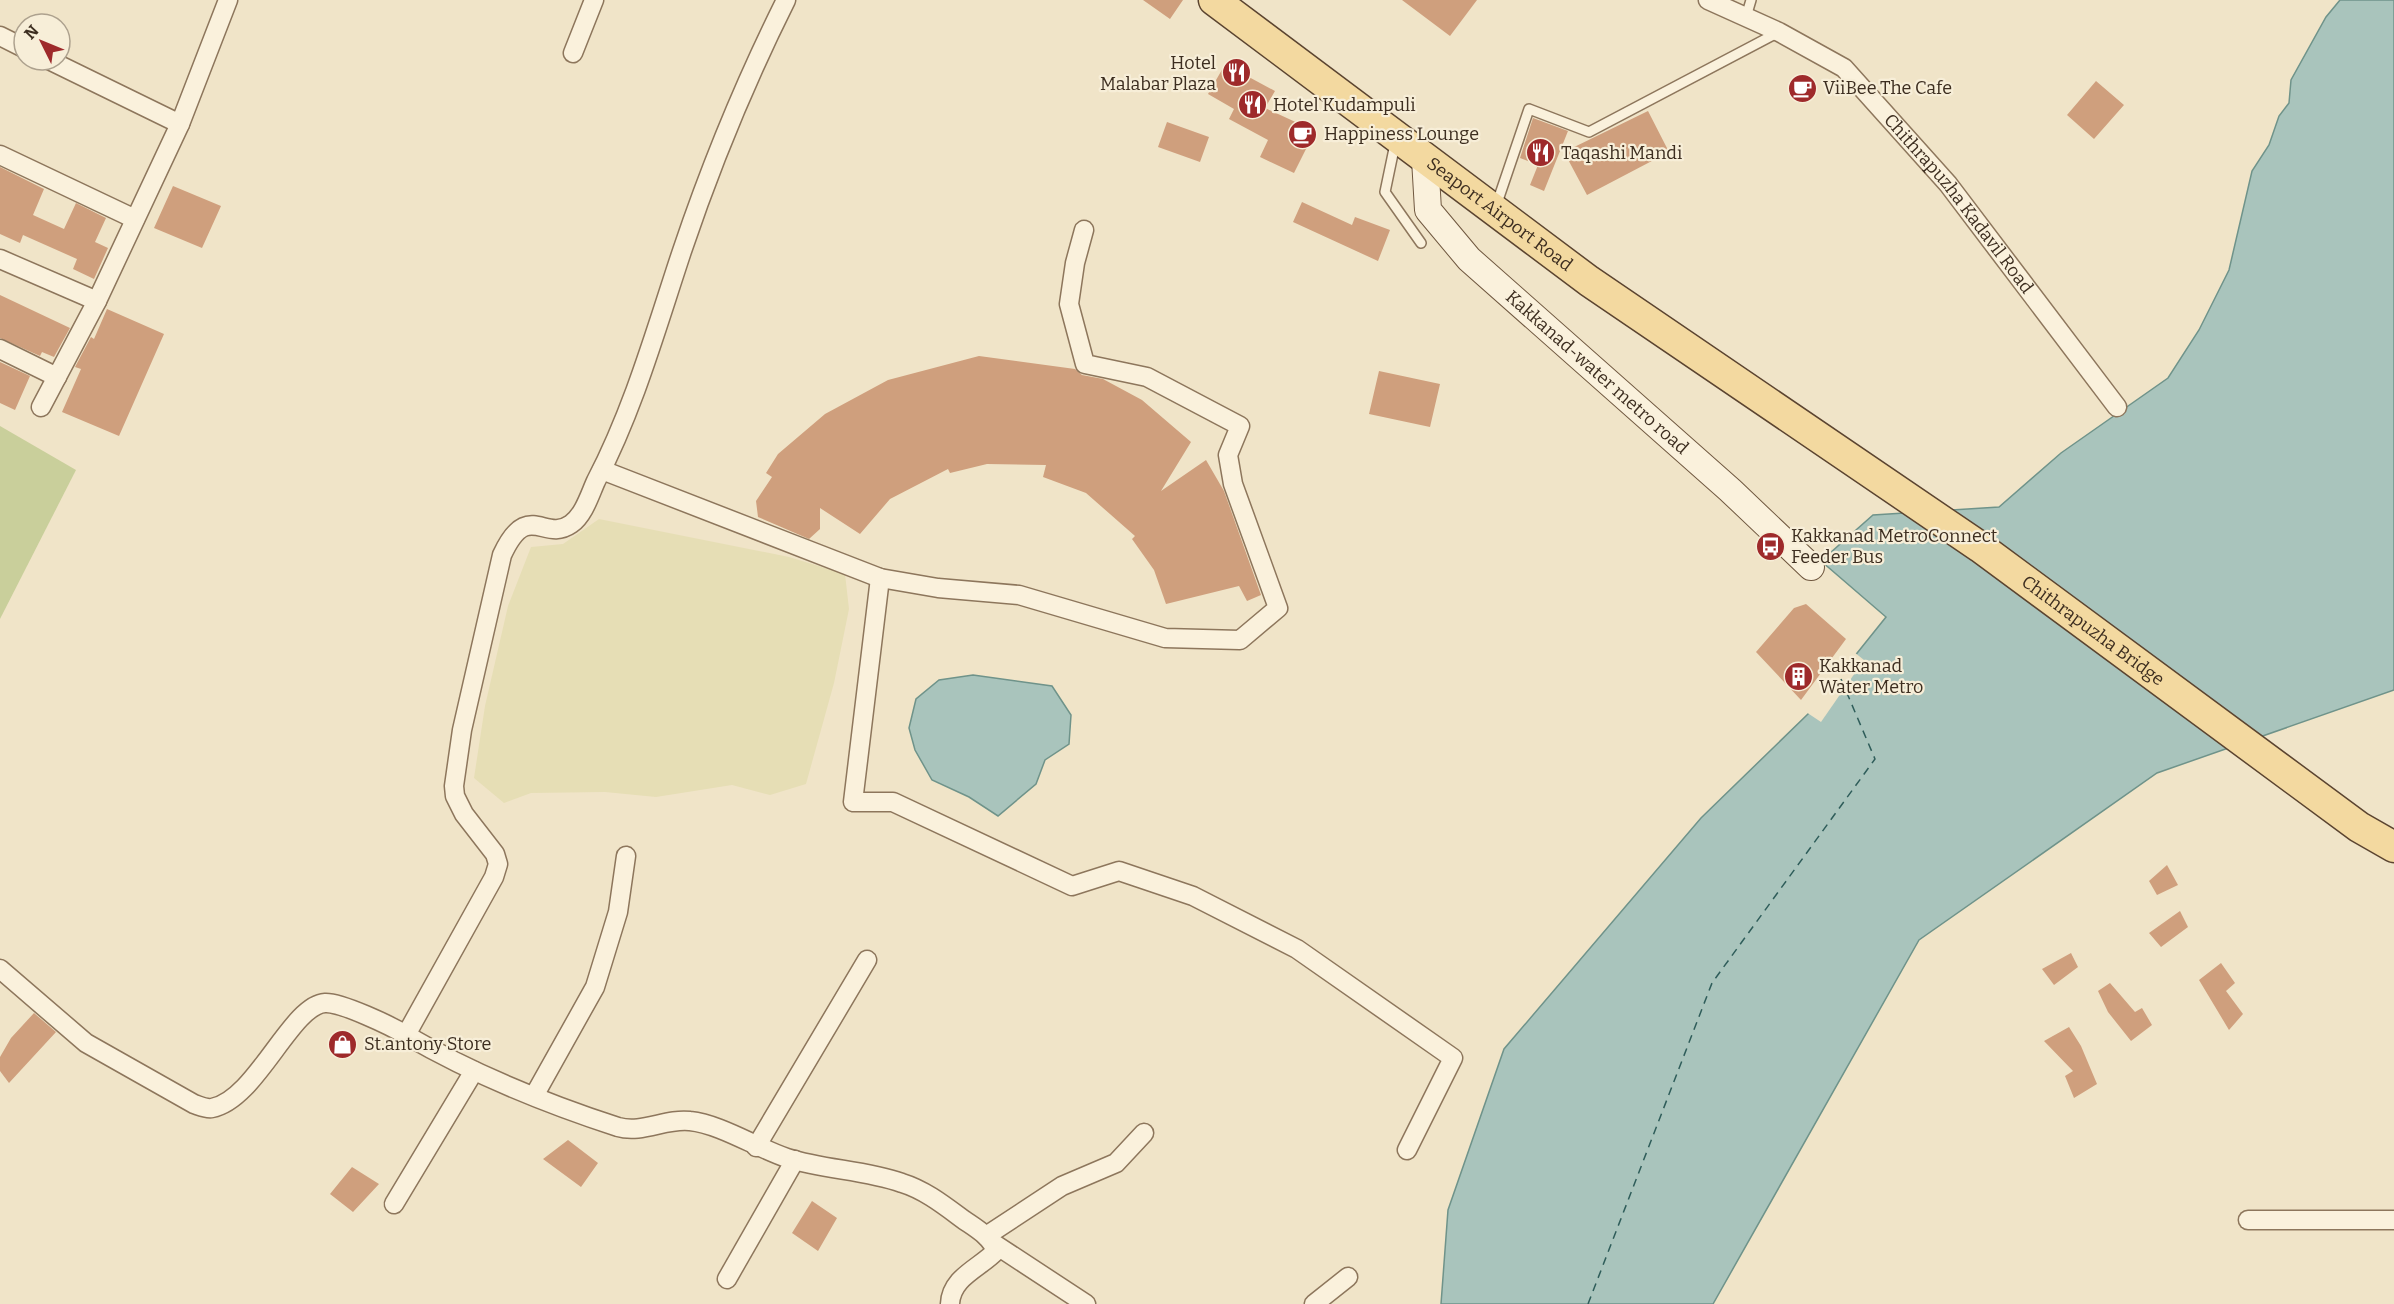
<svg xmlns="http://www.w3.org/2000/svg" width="2394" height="1304" viewBox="0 0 2394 1304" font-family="Bitter,serif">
<rect width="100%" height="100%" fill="#f0e4c8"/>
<path fill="#e6deb5" d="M599,519L789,557L845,574L849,609L834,683L806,784L770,795L732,785L656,797L605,792L531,793L504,803L474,778L485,706L508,606L531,547L563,544Z"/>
<path fill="#c9cf9b" d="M0,426L76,470L0,619Z"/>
<path fill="#a9c4bc" stroke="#6f938a" stroke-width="1.5" d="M2340,0H2394V690L2157,773L1919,940L1713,1304H1441L1448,1210L1504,1049L1701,818L1809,713L1886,617L1821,561L1873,515L1999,507L2061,453L2168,378L2199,330L2229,270L2252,171L2269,145L2279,116L2289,103L2291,80L2326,17Z
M973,675L1052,686L1071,715L1069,744L1045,760L1036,784L998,816L969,797L932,780L915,750L909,728L916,699L939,680Z"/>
<path fill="#f0e4c8" d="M1854,652L1864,660L1821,722L1806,712Z"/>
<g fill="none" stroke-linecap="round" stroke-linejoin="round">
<path stroke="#2f5d5a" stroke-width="1.5" stroke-dasharray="8 6" stroke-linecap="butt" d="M1588,1304L1712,983L1875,759L1838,672"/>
</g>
<path fill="#cf9f7d" d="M1143,0H1183L1170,19Z
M1402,0H1477L1450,36Z
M1227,61L1249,73L1247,76L1275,91L1265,108L1315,131L1294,173L1260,157L1268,140L1229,119L1234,109L1208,94Z
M2096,81L2124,105L2094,139L2067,115Z
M1648,111L1669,152L1587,195L1564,152Z
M1533,118L1568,131L1544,191L1530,185L1538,165L1520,158Z
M1167,122L1209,137L1200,162L1158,147Z
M0,167L44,189L33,215L64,229L76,203L106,218L95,242L108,248L94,279L73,269L77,259L23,235L20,243L0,234Z
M173,186L221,206L202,248L154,228Z
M1302,202L1352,225L1355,217L1390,230L1378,261L1293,222Z
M0,295L70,328L54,357L42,352L40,356L0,338Z
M107,309L164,334L119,436L62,412L81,369L75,367L91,337L94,339Z
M979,356L1075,369L1082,375L1103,379L1142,400L1191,442L1161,491L1206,460L1224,491L1261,595L1247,601L1239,586L1166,604L1154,570L1132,539L1135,536L1086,493L1043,477L1046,465L987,464L950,473L948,469L890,499L860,534L820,508V529L809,539L758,517L756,501L772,477L766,473L778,454L825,414L888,380Z
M0,362L30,376L15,410L0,403Z
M1379,371L1440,384L1430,427L1369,414Z
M1806,604L1846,639L1801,700L1756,652L1794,608Z
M2167,865L2178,885L2157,895L2149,881Z
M2180,911L2188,927L2161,947L2149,933Z
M2071,953L2078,967L2054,985L2042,969Z
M2221,963L2235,983L2226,991L2243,1014L2229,1030L2199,980Z
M2110,983L2135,1012L2142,1008L2152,1025L2131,1041L2108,1012L2098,991Z
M34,1013L56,1032L9,1083L0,1071V1057L11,1038Z
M2069,1027L2081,1046L2097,1084L2074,1098L2065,1076L2073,1071L2044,1041Z
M568,1140L598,1163L581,1187L543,1159Z
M352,1167L379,1184L353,1212L330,1194Z
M812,1201L837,1218L818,1251L792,1233Z"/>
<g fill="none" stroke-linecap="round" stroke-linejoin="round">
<defs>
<path id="lane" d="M1746,17L1751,0
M1395,144L1385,192L1421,243
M1496,206L1529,109L1589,132L1779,32"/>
<g id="street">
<path id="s1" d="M1708,0L1779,32L1844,68L1948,184L2117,407"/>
<path d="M0,36L24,48"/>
<path d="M573,53L594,0"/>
<path d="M49,60L180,124"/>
<path d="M0,155L135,219"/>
<path d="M0,259L97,301"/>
<path d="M0,349L57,377"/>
<path d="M41,407L97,301L180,124L228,0"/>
<path d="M602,470L880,578L938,588L1019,595L1165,638L1240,640L1278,608L1233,484L1228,455L1240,426L1147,377L1085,364L1069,304L1075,263L1084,230"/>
<path d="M880,578L853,802H893L1072,886L1119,871L1193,896L1297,949L1453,1058L1407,1150"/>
<path d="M0,969L86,1043L194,1104C200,1106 206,1109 212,1108C256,1100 291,1005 325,1003C341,1002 391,1026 406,1035L494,877L498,864L495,854L464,814L455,796L454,786L462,730L502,555C528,499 544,543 571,524C584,515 590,494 596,481C634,408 656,329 682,251C711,165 745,82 786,0"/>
<path d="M406,1035C473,1074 544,1103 618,1127C642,1134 666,1118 690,1121C720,1124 757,1148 787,1158C825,1170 865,1170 902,1183C925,1190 945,1206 964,1220C977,1229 990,1236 996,1251C980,1268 951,1277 950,1304"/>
<path d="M534,1096L595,987L618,912L626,856"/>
<path d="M756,1147L867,960"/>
<path d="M394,1204L474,1071"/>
<path d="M2248,1220H2394"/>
<path d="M986,1236L1062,1186L1116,1163L1144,1133"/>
<path d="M993,1243L1086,1304"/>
<path d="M727,1279L795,1160"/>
<path d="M1314,1304L1348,1277"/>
</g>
<g id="secondary">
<path id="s2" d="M1425,159L1428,210L1469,259L1730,490L1811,567"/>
</g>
<g id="primary">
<path id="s3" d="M1214,0L1589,281L1980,547L2359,827L2394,847"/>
</g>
</defs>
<use href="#lane" stroke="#8d765c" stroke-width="12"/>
<use href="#street" stroke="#8d765c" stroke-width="21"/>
<use href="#secondary" stroke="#6f573f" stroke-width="28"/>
<use href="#primary" stroke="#5b4430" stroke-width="33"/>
<use href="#lane" stroke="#faf1dc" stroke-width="9"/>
<use href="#street" stroke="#faf1dc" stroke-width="18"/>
<use href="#secondary" stroke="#faf1dc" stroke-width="26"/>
<use href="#primary" stroke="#f3d9a0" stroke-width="30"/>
</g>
<defs>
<symbol id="restaurant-disc" viewBox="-11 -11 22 22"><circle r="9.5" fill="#9e2a2b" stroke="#f7eed8"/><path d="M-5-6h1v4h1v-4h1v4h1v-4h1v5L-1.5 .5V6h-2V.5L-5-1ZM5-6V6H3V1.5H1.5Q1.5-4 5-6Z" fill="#fff"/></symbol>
<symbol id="cafe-disc" viewBox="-11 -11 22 22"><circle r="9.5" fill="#9e2a2b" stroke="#f7eed8"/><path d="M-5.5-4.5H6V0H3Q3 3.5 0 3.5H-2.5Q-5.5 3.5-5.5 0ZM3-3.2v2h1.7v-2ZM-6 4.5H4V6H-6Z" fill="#fff"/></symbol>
<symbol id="bus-disc" viewBox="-11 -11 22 22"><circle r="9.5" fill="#9e2a2b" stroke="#f7eed8"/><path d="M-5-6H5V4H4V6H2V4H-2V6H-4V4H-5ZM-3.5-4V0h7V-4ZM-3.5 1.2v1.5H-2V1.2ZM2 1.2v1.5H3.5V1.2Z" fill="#fff"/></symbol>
<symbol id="building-disc" viewBox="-11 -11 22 22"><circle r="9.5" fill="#9e2a2b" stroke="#f7eed8"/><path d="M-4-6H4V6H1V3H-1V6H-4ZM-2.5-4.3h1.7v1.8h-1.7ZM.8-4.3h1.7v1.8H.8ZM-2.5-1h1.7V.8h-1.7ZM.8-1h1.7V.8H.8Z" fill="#fff"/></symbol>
<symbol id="shop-disc" viewBox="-11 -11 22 22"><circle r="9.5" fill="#9e2a2b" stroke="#f7eed8"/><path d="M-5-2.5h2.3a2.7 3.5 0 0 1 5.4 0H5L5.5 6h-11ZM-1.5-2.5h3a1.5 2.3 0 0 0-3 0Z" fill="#fff"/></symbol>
</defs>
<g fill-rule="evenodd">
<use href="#restaurant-disc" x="1220" y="56" width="33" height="33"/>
<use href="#cafe-disc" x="1786" y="72" width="33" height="33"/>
<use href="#restaurant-disc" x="1236" y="88" width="33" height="33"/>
<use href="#cafe-disc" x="1286" y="118" width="33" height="33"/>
<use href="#restaurant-disc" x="1524" y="136" width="33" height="33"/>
<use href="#bus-disc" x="1754" y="530" width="33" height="33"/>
<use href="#building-disc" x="1782" y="660" width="33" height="33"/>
<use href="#shop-disc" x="326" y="1028" width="33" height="33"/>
</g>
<g text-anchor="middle" stroke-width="4.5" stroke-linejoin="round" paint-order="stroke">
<g font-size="18" fill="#3d2e20" stroke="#f7eed8" text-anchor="start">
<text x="1216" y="69" text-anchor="end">Hotel<tspan x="1216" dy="21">Malabar Plaza</tspan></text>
<text x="1823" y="94">ViiBee The Cafe</text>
<text x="1273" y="111">Hotel Kudampuli</text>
<text x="1324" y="140">Happiness Lounge</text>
<text x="1561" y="159">Taqashi Mandi</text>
<text x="1791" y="542">Kakkanad MetroConnect<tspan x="1791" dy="21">Feeder Bus</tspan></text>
<text x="1819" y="672">Kakkanad<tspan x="1819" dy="21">Water Metro</tspan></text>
<text x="364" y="1050">St.antony Store</text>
</g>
<g font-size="18" fill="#3d2e20" stroke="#f7eed8">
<text dy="6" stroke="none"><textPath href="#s1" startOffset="330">Chithrapuzha Kadavil Road</textPath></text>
<text dy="6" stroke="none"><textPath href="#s3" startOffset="357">Seaport Airport Road</textPath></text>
<text dy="6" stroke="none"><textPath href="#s2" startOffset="286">Kakkanad-water metro road</textPath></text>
<text dy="6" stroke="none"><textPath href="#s3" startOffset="1082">Chithrapuzha Bridge</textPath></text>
</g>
</g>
<g transform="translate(42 42) rotate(313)"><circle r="28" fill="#f7eed8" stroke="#ada18e" stroke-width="1.5"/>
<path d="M0-4.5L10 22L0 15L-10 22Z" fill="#9e2a2b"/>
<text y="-9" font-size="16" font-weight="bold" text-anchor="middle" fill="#3d2e20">N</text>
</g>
</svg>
